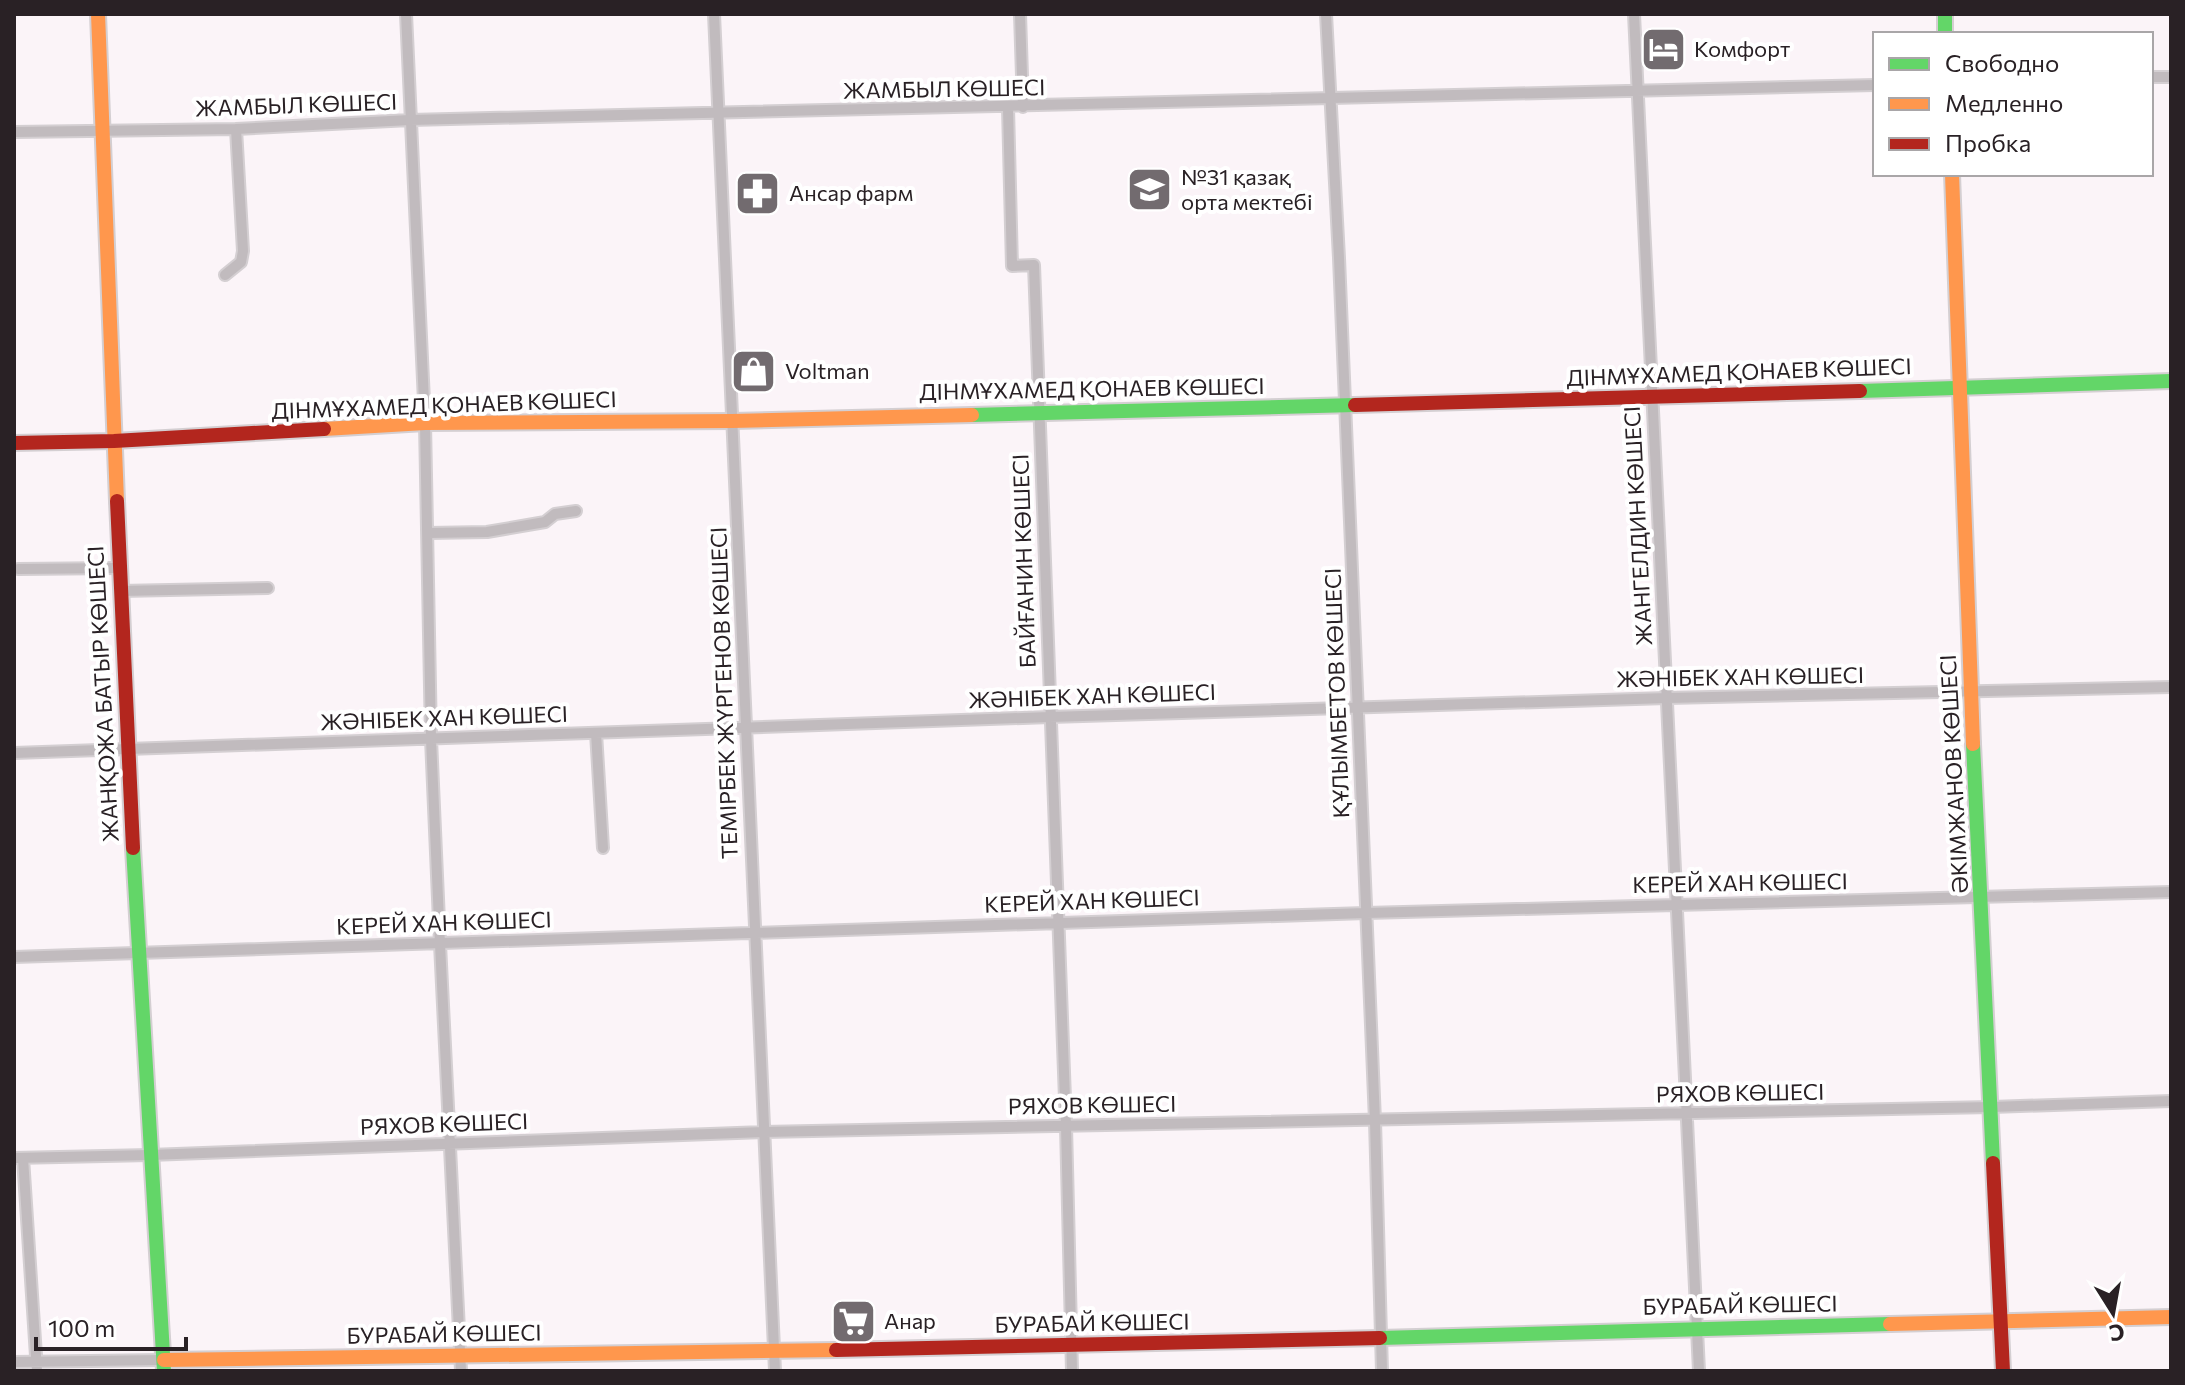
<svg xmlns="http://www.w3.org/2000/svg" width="2185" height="1385" viewBox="0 0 2185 1385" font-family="Commissioner,sans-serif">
<rect width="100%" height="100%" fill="#fbf4f8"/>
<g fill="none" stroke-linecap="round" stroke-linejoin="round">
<defs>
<path id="street" d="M406,14L425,423L431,739L440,944L461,1371
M714,14L775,1371
M1020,14L1023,107
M1326,14L1339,258L1375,1121L1382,1371
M1634,14L1699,1371
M2151,77H2171
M1008,108L1012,266L1034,265L1066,1126L1072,1371
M14,132L236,129L410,120L1875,85
M225,275L241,262L243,251L236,129
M428,533L487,532L545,522L555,514L576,511
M18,569L119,568
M120,591L268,588
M596,733L603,848
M14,753L1050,717L1667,698L2171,687
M14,957L1366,913L2171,892
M14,1158L150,1155L764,1132L1992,1107L2171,1101
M23,1158L37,1371
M14,1362L164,1360"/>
<path id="fast" d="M1945,14V34
M1860,391L2171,381
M972,415L1355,405
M1973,744L1993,1163
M133,848L164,1371
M1380,1338L1890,1324"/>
<path id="slow" d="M98,14L117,501
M1952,174L1973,744
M324,429L425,423L732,421L972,415
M1890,1324L2171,1317
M164,1360L836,1350"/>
<path id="jam" d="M1355,405L1860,391
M14,443L114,441L324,429
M117,501L133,848
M1993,1163L2003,1371
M836,1350L1380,1338"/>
</defs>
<use href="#street" stroke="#d4cfd2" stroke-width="14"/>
<use href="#fast" stroke="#d4cfd2" stroke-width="18"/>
<use href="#slow" stroke="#d4cfd2" stroke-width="18"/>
<use href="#jam" stroke="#d4cfd2" stroke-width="18"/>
<use href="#street" stroke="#c1bbbe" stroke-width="10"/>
<use href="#fast" stroke="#63d668" stroke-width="14"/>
<use href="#slow" stroke="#ff974d" stroke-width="14"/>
<use href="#jam" stroke="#b3261e" stroke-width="14"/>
</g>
<defs>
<symbol id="hotel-square" viewBox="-11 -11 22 22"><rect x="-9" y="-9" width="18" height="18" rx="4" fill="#726b6f" stroke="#fff"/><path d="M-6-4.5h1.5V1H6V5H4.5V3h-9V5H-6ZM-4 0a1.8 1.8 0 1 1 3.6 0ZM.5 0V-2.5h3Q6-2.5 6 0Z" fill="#fff"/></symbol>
<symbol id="school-square" viewBox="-11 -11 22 22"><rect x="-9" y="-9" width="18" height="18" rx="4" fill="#726b6f" stroke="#fff"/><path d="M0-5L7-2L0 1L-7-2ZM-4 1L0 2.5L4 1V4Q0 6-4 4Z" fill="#fff"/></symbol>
<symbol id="pharmacy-square" viewBox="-11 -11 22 22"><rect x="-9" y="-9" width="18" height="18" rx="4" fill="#726b6f" stroke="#fff"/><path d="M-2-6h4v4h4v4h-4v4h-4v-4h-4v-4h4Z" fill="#fff"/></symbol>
<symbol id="shop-square" viewBox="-11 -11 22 22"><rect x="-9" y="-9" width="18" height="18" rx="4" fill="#726b6f" stroke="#fff"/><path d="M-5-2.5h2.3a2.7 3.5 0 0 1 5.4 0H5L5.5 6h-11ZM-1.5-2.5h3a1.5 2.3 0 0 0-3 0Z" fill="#fff"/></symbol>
<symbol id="supermarket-square" viewBox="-11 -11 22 22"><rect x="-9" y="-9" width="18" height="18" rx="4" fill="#726b6f" stroke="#fff"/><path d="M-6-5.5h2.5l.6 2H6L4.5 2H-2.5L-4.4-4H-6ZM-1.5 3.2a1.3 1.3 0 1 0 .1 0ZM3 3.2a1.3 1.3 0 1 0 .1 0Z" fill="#fff"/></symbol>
</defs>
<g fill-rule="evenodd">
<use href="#hotel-square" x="1638" y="24" width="51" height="51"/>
<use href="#school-square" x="1124" y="164" width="51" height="51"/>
<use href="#pharmacy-square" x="732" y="168" width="51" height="51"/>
<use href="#shop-square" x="728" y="346" width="51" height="51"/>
<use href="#supermarket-square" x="828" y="1296" width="51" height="51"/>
</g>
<g text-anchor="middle" stroke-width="8" stroke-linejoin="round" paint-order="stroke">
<g font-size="22" fill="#292125" stroke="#fff" text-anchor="start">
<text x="1694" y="57">Комфорт</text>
<text x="1181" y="185">№31 қазақ<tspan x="1181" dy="25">орта мектебі</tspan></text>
<text x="789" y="201">Ансар фарм</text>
<text x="785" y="379">Voltman</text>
<text x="884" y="1329">Анар</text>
</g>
<g font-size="22" fill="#292125" stroke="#fff">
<text transform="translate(944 89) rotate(-1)" y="8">ЖАМБЫЛ КӨШЕСІ</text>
<text transform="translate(296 105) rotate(-2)" y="8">ЖАМБЫЛ КӨШЕСІ</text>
<text transform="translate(1739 372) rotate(-2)" y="8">ДІНМҰХАМЕД ҚОНАЕВ КӨШЕСІ</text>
<text transform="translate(1092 389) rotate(-1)" y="8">ДІНМҰХАМЕД ҚОНАЕВ КӨШЕСІ</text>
<text transform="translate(444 405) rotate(-2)" y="8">ДІНМҰХАМЕД ҚОНАЕВ КӨШЕСІ</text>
<text transform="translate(1638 526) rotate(-93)" y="8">ЖАНГЕЛДИН КӨШЕСІ</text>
<text transform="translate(1024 561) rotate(-92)" y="8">БАЙҒАНИН КӨШЕСІ</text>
<text transform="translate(1740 677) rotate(-1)" y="8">ЖӘНІБЕК ХАН КӨШЕСІ</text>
<text transform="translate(724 693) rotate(-92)" y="8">ТЕМІРБЕК ЖҮРГЕНОВ КӨШЕСІ</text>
<text transform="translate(1337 693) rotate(-92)" y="8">ҚҰЛЫМБЕТОВ КӨШЕСІ</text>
<text transform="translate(103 694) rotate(-93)" y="8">ЖАНҚОЖА БАТЫР КӨШЕСІ</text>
<text transform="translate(1092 696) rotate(-2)" y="8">ЖӘНІБЕК ХАН КӨШЕСІ</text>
<text transform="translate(444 718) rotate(-2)" y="8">ЖӘНІБЕК ХАН КӨШЕСІ</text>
<text transform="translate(1954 774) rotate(-93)" y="8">ӘКІМЖАНОВ КӨШЕСІ</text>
<text transform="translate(1740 883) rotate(-1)" y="8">КЕРЕЙ ХАН КӨШЕСІ</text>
<text transform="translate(1092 901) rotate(-2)" y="8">КЕРЕЙ ХАН КӨШЕСІ</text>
<text transform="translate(444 923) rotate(-2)" y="8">КЕРЕЙ ХАН КӨШЕСІ</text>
<text transform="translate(1740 1093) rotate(-1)" y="8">РЯХОВ КӨШЕСІ</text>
<text transform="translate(1092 1105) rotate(-1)" y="8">РЯХОВ КӨШЕСІ</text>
<text transform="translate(444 1124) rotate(-2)" y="8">РЯХОВ КӨШЕСІ</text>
<text transform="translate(1740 1305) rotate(-1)" y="8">БУРАБАЙ КӨШЕСІ</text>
<text transform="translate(1092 1323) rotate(-1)" y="8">БУРАБАЙ КӨШЕСІ</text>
<text transform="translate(444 1334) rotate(-1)" y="8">БУРАБАЙ КӨШЕСІ</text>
</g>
</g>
<rect width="2185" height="1385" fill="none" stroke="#292125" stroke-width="32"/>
<rect x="1873" y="32" width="280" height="144" fill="#ffffff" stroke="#a9a6a8" stroke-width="2"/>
<rect x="1889" y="58" width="40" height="12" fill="#63d668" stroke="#a9a6a8" stroke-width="2"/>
<text x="1945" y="72" font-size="24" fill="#292125">Свободно</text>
<rect x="1889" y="98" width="40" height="12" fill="#ff974d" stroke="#a9a6a8" stroke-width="2"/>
<text x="1945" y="112" font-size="24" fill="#292125">Медленно</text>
<rect x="1889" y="138" width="40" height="12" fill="#b3261e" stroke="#a9a6a8" stroke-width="2"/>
<text x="1945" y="152" font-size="24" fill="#292125">Пробка</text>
<g transform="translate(2113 1313) rotate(169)" stroke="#ffffff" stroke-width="6" paint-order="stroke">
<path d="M0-6L14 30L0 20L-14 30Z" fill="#292125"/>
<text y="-12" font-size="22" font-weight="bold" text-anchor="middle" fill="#292125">С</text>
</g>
<path d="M36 1337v12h150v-12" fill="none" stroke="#292125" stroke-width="4"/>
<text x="48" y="1337" font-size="24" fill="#292125" stroke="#ffffff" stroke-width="6" paint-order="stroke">100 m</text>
</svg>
